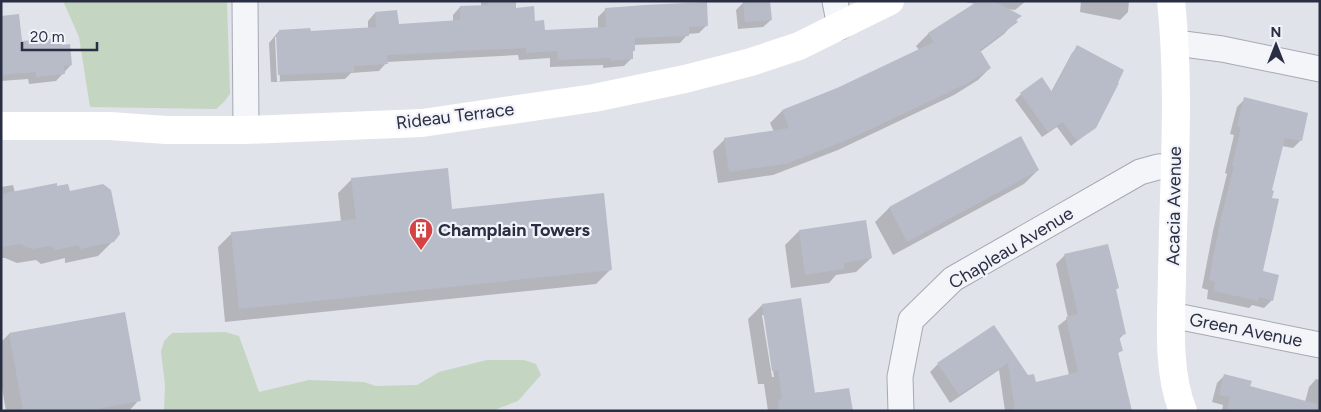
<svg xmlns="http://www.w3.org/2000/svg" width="1321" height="412" viewBox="0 0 1321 412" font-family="Figtree,sans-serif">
<rect width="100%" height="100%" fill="#e1e3ea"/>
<path fill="#c4d5c2" d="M63,1H227L230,94L224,102L216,109L90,107L79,37Z
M225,332L239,336L259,392L309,380L364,382L376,386L417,385L439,372L487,360H524L536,364L541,375L518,401L492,411H164L165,385L161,352L164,341L172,333Z"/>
<path fill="#0003" fill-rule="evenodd" d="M481,1H515V9L544,31L598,28V17L606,9L707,25L699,33L688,34L680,43L634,45L632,58L624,66L603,68V65L550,67V58L519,60L518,55L387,62L379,71L351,73L345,79L271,82L269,43L279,31L309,32L368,28V21L375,13L398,26L453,22V15L460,7H481ZM275,37H278L280,81L277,82Z
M966,1H1026L1015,10L1007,9L1020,16L1004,34L980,52L990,68L978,80L954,95L838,150L773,175L718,183L713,151L725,139L774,132L770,123L782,111L837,89L919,50L916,46L928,34L976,4L965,2Z
M1081,1H1129L1128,12L1120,20L1080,12Z
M744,2L771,20L763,27L738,29L736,10Z
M1,18L21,43L61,46L71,65L56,81L29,84L28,79L1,81Z
M1078,47L1095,127L1071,146L1057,127L1042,137L1015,100L1021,94L1051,92L1072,53Z
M1245,99L1307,113L1300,141L1293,148L1282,146L1270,191L1261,272L1272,300L1264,308L1252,305L1249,308L1207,299L1208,290L1202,288L1213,231L1227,174L1225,173L1234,135L1230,134L1237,107Z
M1020,138L1038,170L1024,184L893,255L875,222L889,208Z
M352,179L451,210L610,270L596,284L225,322L218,247L232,233L341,222L338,193Z
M13,185L15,193L57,187L69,192L113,241L98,256L65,263V258L41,264L36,260L17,263L5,258H1V187Z
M865,221L871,258L856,272L836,275L829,283L791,288L785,245L799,231Z
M1107,245L1118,288L1115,290L1124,334L1119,339L1121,351L1117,354L1131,411H1005L999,370L950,403L930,372L938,364L993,327L1027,376L1035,383L1069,375L1058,326L1068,318L1056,264L1064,256Z
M762,305L814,393L820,392V394L852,411H768L764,384H758L748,319ZM762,315H765L774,377H772Z
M9,334L139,400L129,411H6L1,382V342Z
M1225,375L1249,387L1305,402L1309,387L1316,379L1320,380V411H1222L1223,405L1212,402L1217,383Z"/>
<path fill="#b8bcc8" d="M488,1H516V8L534,6L535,21L544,20L545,30L606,27L605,8L645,5L707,2L708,26L689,27V36L635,38V51H633V59L611,61L610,58L558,60L557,51L526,53V48L455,51V52L387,55L388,64L354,66V72L278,75L276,34L279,33V30L310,28L311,31L376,27L375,12L397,10L399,24L460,20V6L489,5Z
M743,1H770L772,20L745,22Z
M978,1H994L1022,16L1016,20L1018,22L980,50L991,68L968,83L852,138L786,164L729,172L724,138L789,128L782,110L837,88L934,42L928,33Z
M19,14L22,41L61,38L62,45L70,44L72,65L64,66L65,74L36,77V72L1,75V16Z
M1077,45L1124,70L1118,83H1119L1096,128L1077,141L1063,122L1048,132L1020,93L1042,77L1052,92Z
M1244,97L1308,113L1302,141L1285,138L1272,190L1274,191L1272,198L1279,199L1263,271L1279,275L1273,301L1259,297L1258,301L1214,291L1215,282L1209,280L1220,222L1234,166H1232L1241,127L1237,126Z
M1021,136L1039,170L907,242L889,207Z
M448,168L452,209L604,193L612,270L239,309L231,232L356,219L351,178Z
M57,183V186L68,184L70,191L103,184L111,190L120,234L114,242L80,249L79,245L56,250L51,246L32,249L20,244L1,247V194Z
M866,220L872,258L844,263V269L805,275L799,230Z
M1108,244L1119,288L1116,289L1126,334L1119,336L1123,351L1118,352L1132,411H1015L1008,363L959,395L937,363L994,325L1028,375L1034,374L1036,382L1078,372L1066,317L1078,314L1064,254Z
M801,298L815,393L849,388L853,411H779L778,400L782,399L778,370L772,371L762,304Z
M125,312L141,401L85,411H23L9,333Z
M1224,374L1252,381L1250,386L1317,404L1316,411H1227L1230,397L1219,395Z"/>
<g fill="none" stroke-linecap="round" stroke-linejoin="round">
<defs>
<path id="street" d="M245,1L246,130
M835,1L840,27
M1176,43L1222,49L1320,69
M1171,315L1320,345
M901,411L900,377L911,320L953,279L1140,172L1158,167L1175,166"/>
</defs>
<use href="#street" stroke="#a6a9b5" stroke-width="27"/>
<use href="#street" stroke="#f4f5f8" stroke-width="25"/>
<path stroke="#fff" stroke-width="28" d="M1171,1C1181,93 1173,186 1172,279C1171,320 1167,372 1183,411
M1,126H110L166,130H246L422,123L594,98L685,79L751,62L799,46L890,1"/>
</g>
<defs>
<symbol id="building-pin" viewBox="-11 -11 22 30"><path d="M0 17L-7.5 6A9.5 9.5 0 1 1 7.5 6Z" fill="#d44243" stroke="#f1f3f8"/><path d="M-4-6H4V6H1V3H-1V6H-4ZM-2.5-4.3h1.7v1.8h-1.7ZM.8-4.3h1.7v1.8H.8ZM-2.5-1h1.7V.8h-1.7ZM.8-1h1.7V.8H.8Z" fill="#fff"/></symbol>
</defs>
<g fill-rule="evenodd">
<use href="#building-pin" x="407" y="216" width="28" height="38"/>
</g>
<g text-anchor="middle" stroke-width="4.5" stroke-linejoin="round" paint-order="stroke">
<g font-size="18" fill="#292e43" stroke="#f1f3f8">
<text transform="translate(455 116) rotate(-7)" y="6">Rideau Terrace</text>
<text transform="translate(1174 206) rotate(-89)" y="6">Acacia Avenue</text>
<text transform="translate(1011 248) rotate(-31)" y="6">Chapleau Avenue</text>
<text transform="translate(1246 330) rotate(11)" y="6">Green Avenue</text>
</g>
<g font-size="18" font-weight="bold" fill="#292e43" stroke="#f1f3f8" text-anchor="start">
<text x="438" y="236">Champlain Towers</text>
</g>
</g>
<rect width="1321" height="412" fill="none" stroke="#292e43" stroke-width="5"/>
<g transform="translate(1276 45)" stroke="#f1f3f8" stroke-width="4" paint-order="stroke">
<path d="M0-4L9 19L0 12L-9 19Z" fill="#292e43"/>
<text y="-8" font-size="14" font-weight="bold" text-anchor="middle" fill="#292e43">N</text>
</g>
<path d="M22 42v8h75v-8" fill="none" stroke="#292e43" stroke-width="2.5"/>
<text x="30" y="42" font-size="15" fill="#292e43" stroke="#f1f3f8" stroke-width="4" paint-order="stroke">20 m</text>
</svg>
